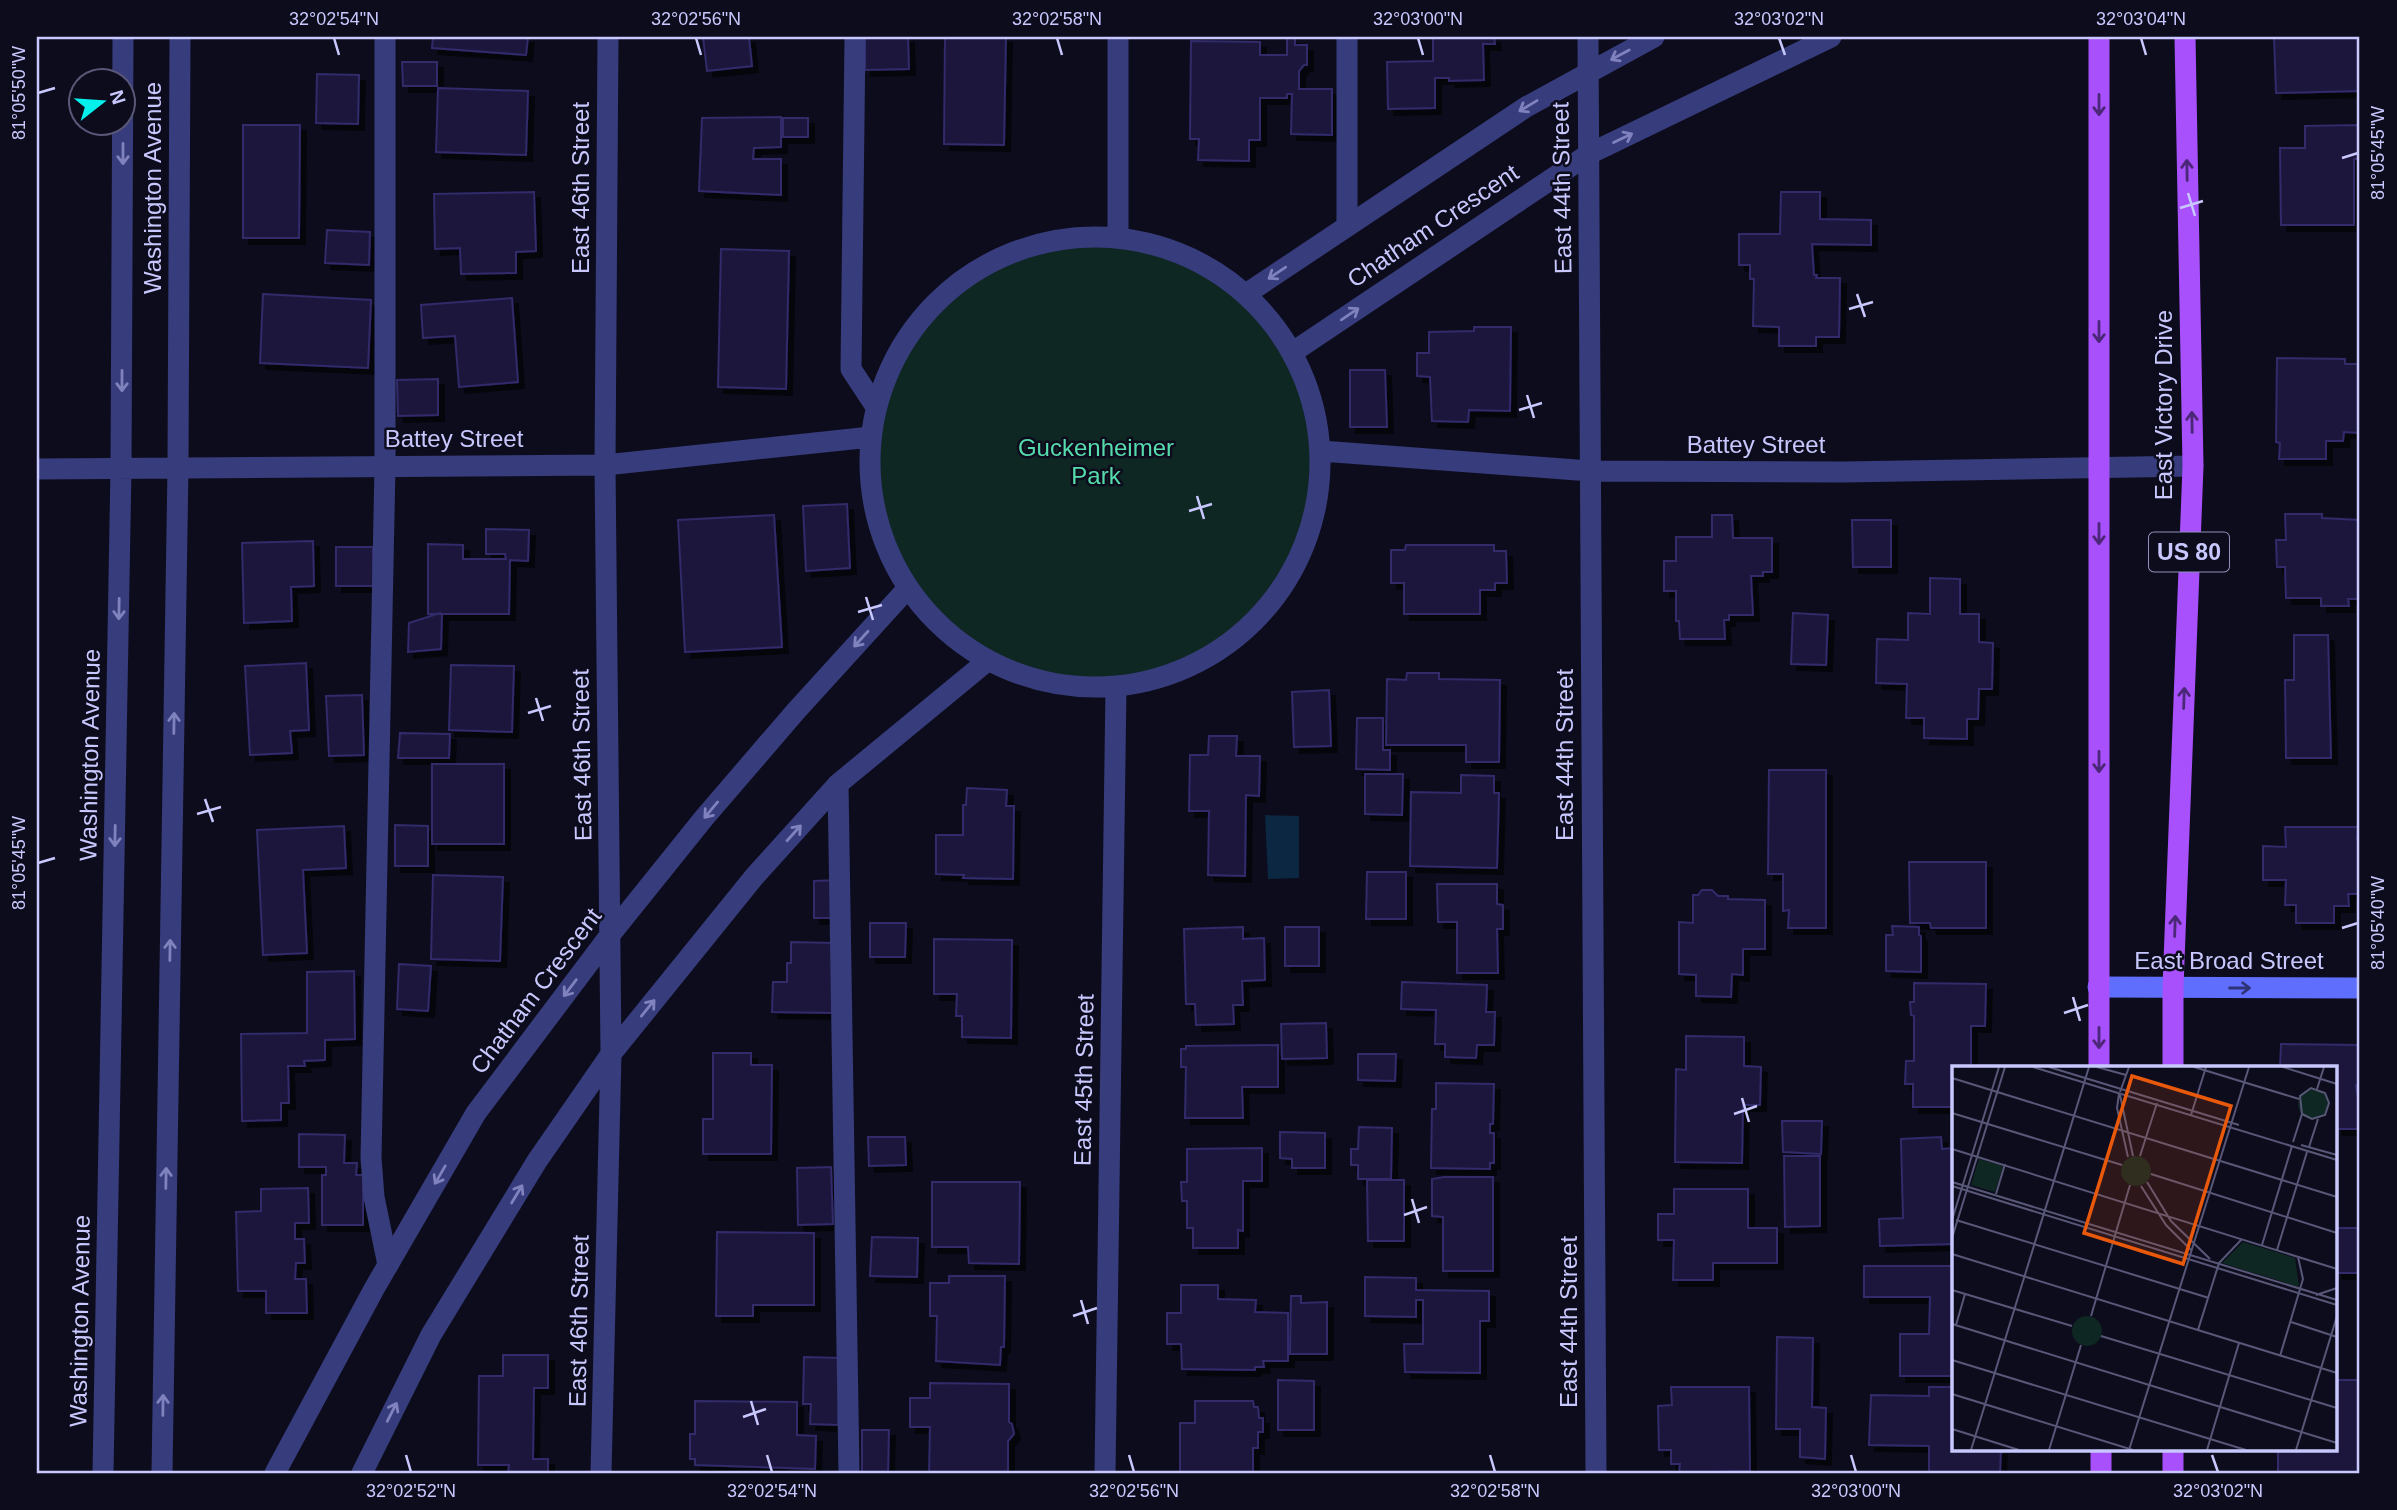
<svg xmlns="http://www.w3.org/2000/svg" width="2397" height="1510" viewBox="0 0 2397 1510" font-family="Arial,sans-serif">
<defs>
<filter id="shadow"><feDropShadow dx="6" dy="6" stdDeviation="0" flood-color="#0009"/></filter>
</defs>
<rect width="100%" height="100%" fill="#0d0c1d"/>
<path fill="#0f2723" d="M870 462a225 225 0 1 1 450 0a225 225 0 1 1-450 0Z"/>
<path fill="#0c2741" d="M1265,815L1299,816V878L1268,879Z"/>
<path fill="#1b183e" stroke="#302a69" stroke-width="2" filter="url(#shadow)" d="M433,37H528L526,55L432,48Z
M703,37H749L752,66L707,71Z
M865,37H908L909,69L865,70Z
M945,37H1006L1004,145L944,144Z
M1433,37H1494L1495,44H1483L1484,80L1449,81V78H1435V108L1388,109L1387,62L1433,61Z
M2274,37H2360V91L2276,93Z
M1287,38H1295V45H1307V65H1304L1299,71V89H1332V135L1291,134L1292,94H1287V98H1260V140H1249V161L1198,160L1199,139H1190L1191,41L1260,42V55H1287Z
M402,62H437V86H403Z
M317,74L359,75L358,124L316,123Z
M438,88L528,91L526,155L436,152Z
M781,117V147L754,148L753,159H781V195L699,191L702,118Z
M783,118H808V137H783Z
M243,125H300L299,238H243Z
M2360,125V159H2354V225H2281L2280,148H2305V126Z
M534,192L536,251L516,252V273L461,274L460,248L435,249L434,194Z
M1781,192H1820V219L1871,220V245L1812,244L1814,275H1817L1816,278H1840L1839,337H1816V346H1779V327L1753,326L1754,279H1750V265H1739V234H1780Z
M327,230L370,232L369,265L325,263Z
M721,249L789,251L786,389L718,387Z
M263,294L371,300L368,368L260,363Z
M512,298L518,382L459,387L455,336L423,338L421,305Z
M1474,327H1511L1510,411L1469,410L1468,422L1432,421L1430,377L1417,376V353H1429V332L1474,331Z
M2277,358L2345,359V364H2360V433L2344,432L2343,441H2326V459H2279L2280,443L2276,442Z
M1350,370H1385L1387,427H1350Z
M438,379V415L398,416L397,380Z
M847,504L850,568L806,571L803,506Z
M2285,514H2322V518L2360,520V599H2348L2349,606H2321V598H2286L2285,567H2277L2276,540H2286Z
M774,515L782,647L685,652L678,520Z
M1712,515H1732L1733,538H1772V572H1763V576H1751L1753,615H1729V620H1724L1725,639H1680L1679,621H1676V591H1664V561H1676V537H1712Z
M1852,520H1891V567H1853Z
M486,529L529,530L528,561L510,560L509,614H428V544L463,545V559H506L505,554H486Z
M313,541L314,586L291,587L292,621L244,623L242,543Z
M1406,545H1494V551H1506L1507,583H1495V590H1480V614H1404V583H1391V550H1405Z
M336,547H373V586H336Z
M1930,578L1960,579V614H1979V642L1993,643L1992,689H1979L1978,719H1967V739L1924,738V718H1906L1907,684L1876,683L1877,639L1908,640V613L1930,614Z
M440,613L442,614L441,649L408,652L409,623Z
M1793,613L1828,615L1826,665L1791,664Z
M2294,635H2328L2331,758H2286L2285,680H2294Z
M306,663L309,730L290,731L292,753L250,755L245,666Z
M451,665L514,666L512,732L449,730Z
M1407,673H1439V679L1500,680L1499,762H1466V745H1386L1387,679L1406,680Z
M1329,690L1331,746L1294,747L1292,692Z
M362,695L364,755L329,756L326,696Z
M1357,718H1383V750H1390V770L1356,769Z
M400,733L450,734L449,758H398Z
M1209,736H1237L1236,756H1260L1259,796L1246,795L1245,876L1208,875L1209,811H1189L1190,755H1208Z
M432,764H504V844H432Z
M1769,770H1826V928H1788L1789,910L1783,911V874H1768Z
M1365,774H1403L1402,815L1365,814Z
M1461,775L1494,776V793H1499L1497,868L1410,866L1411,792L1461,793Z
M967,788L1007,790L1006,806H1014L1013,879L963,878L964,875L936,874V835H963V805H966Z
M395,825L428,826V866H395Z
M344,826L346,868L303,870L307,953L263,955L257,830Z
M2285,827H2358L2357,839H2360V894H2348L2349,906H2334V923H2296V905H2285L2286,880H2263V846L2286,847Z
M1909,862H1986V928H1931L1930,923H1910Z
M1367,872H1406V919H1366Z
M433,875L503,877L500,961L431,959Z
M839,880L840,918H814V881Z
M1437,884H1497V904L1503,905V929H1497L1498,973H1457V922H1438Z
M1702,890H1712L1718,896H1728V899L1765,900V949H1743V975L1732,974L1731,997L1696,996V975L1679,974V922L1693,923V895H1698Z
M870,923H906L905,957H870Z
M1892,926L1919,927V935L1921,936V972L1886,971V935H1893Z
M1243,927V939L1264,938L1265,980L1242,981L1243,1005H1233L1234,1024L1196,1025L1195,1004H1186L1184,929Z
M1285,927H1319V966H1285Z
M934,939L1012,940L1011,1038L962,1037V1016H956L957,994H934Z
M791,942L833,943L832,1013L772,1012L773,982H787V963H791Z
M399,964L431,966L428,1011L397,1009Z
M354,971L355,1039L325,1040V1060L304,1061L305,1066H288L289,1103H281V1120L242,1121L241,1034L307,1033V972Z
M1402,982L1487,985L1486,1012H1495L1494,1045H1477L1476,1058L1445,1057V1044H1435L1436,1010L1401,1009Z
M1914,983L1986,984L1985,1026H1971V1067H1954V1107H1913V1084H1905L1906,1061H1914V1016L1911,1015L1910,1002H1914Z
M1326,1023L1327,1058L1282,1059L1281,1024Z
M1686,1036L1744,1037V1066L1761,1067L1760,1105H1743L1742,1163L1675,1162L1676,1069L1686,1070Z
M2281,1044L2360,1045V1085H2356L2357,1094H2360V1129H2336V1067H2263H2280Z
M1278,1045V1087H1242L1243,1118H1185L1186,1067H1181V1049H1186V1046Z
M713,1053H751V1065H772L771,1154H703V1119H713Z
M1358,1054H1396L1395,1081L1358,1080Z
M1436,1083L1494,1084L1493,1124H1490V1133H1494V1163H1490V1169L1431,1168L1432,1109H1436Z
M1782,1121H1822L1821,1154L1783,1152Z
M1359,1127L1392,1128L1391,1179H1358V1165H1351V1149H1358Z
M1280,1132L1325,1133V1168H1292V1159L1280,1158Z
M299,1134L345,1135L344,1163H357L356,1175H363V1225H322V1175H326V1167H299Z
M868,1137H905L906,1165L869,1166Z
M1941,1137L1942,1149L1954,1148V1244L1880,1246L1879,1219L1903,1218L1901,1139Z
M1262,1148V1181H1243V1231L1238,1230V1248H1193V1228H1187V1201H1182L1181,1182H1187V1149Z
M1784,1156H1820V1226L1785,1227Z
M831,1167L833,1224L798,1225L797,1168Z
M1444,1177H1493V1271H1443V1217L1432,1216V1179Z
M1367,1180H1404V1241H1368Z
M932,1182H1020L1019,1264L969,1263L968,1247H932Z
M308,1188L309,1223H295V1239H304L305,1263H296L295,1279H306L307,1313H266V1291H238L236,1212L261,1211V1189Z
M1674,1189H1748V1228H1777V1263H1713V1280H1673L1674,1240H1658V1214H1674Z
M2336,1228H2360V1273H2336Z
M717,1232L814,1233V1305H753V1316H716Z
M872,1237L918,1238L917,1277L870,1276Z
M1864,1266H1954V1376H1900V1334H1929L1930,1297H1864Z
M949,1276H1005L1004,1347H1001L1000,1365L936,1361L937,1316H930V1283H949Z
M1365,1277L1416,1278V1290L1489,1291V1321H1480V1373L1405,1372L1404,1344H1423V1300H1416V1317L1365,1316Z
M1181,1285H1218V1299L1256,1300L1255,1312L1288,1313V1361H1263L1264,1367H1255V1370L1182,1369L1181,1344H1167V1313H1181Z
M1291,1296H1301V1303L1327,1302V1354H1290Z
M1777,1337L1813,1338L1812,1407L1826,1408L1825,1459L1800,1457V1429H1776Z
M503,1355H548V1388H534L533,1459H548V1473H508L509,1465H478L479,1376H503Z
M804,1357L840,1358L838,1425L810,1424L811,1404H803Z
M1278,1380L1314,1381V1430H1278Z
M2336,1380H2360V1473H2278V1449H2336Z
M930,1383L1009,1384V1422L1012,1424L1014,1434L1008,1441V1473H929L930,1427H910V1398H930Z
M1671,1387H1749L1750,1471L1679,1473L1680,1464H1671V1450H1659L1658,1406L1672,1405Z
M1929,1387H1954V1449H2001L2000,1473H1929V1446L1869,1445L1871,1395L1929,1396Z
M695,1401L797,1402V1435L816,1436L815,1469L695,1465V1459H690V1434H695Z
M1195,1401H1253L1254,1407H1258L1259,1418H1263V1432H1258V1448H1253V1473H1180V1423H1195Z
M862,1430H889L888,1473H862Z"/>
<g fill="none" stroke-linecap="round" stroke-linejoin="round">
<path stroke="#373c7c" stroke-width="21" d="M385,37V466L371,1158L374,1197L388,1265
M855,37L851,369L876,407
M1347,226V37
M838,784L849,1473"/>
<path stroke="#373c7c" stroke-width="21" d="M1588,37L1596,1473
M1118,236V37
M870 462a225 225 0 1 1 450 0a225 225 0 1 1-450 0Z
M1246,294L1526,107L1654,37
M1293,352L1589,154L1831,37
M1321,451L1590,471L1844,472L2193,466
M37,469L605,465L871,437
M103,1473L121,468L123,37
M162,1473L178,467L180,37
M275,1473L374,1289L476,1113L610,935L704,818L796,711L907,589
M362,1473L431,1335L537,1161L611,1054L754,877L838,784L986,662
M601,1473L611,1054L605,465L608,37
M1105,1473L1116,687"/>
<path stroke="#606efd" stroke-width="21" d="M2098,987L2360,988"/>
<path stroke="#a950fd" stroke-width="21" d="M2099,1067V37
M2173,1067V987L2193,466L2185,37
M2101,1449V1473
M2173,1449V1473"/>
</g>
<defs><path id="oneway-shaft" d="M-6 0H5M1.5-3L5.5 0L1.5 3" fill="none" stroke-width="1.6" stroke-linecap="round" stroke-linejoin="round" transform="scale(1.75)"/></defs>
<g stroke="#8082bd">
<use href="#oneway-shaft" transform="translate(1620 55) rotate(152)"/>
<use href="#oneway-shaft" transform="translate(1528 106) rotate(149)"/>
<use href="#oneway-shaft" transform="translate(1623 138) rotate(-26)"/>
<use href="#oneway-shaft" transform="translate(123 154) rotate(90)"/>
<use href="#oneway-shaft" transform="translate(1277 273) rotate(146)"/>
<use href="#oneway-shaft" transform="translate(1350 314) rotate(-34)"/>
<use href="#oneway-shaft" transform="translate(122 381) rotate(90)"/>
<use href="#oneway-shaft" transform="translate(119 609) rotate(91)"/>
<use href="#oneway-shaft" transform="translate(861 639) rotate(132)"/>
<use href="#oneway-shaft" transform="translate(174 723) rotate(-89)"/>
<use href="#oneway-shaft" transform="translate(711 810) rotate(130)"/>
<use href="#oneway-shaft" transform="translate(794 833) rotate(-48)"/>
<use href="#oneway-shaft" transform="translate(115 836) rotate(91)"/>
<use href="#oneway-shaft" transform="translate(170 950) rotate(-89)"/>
<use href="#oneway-shaft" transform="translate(570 988) rotate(127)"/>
<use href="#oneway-shaft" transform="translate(648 1008) rotate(-51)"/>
<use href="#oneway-shaft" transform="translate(440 1175) rotate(120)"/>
<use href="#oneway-shaft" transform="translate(166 1178) rotate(-89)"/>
<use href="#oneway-shaft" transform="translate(517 1194) rotate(-59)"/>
<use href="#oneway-shaft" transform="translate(163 1405) rotate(-89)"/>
<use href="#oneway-shaft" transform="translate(392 1412) rotate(-63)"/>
</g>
<g stroke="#4b2777">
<use href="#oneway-shaft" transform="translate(2099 105) rotate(90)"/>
<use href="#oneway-shaft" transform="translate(2187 170) rotate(-91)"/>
<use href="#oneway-shaft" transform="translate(2099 332) rotate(90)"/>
<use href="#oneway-shaft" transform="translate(2192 422) rotate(-91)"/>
<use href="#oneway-shaft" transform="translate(2099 534) rotate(90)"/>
<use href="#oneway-shaft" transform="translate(2184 698) rotate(-88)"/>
<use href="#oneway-shaft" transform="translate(2099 762) rotate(90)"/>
<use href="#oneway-shaft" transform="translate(2175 926) rotate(-88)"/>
<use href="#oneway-shaft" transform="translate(2099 1038) rotate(90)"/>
</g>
<use stroke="#2e3377" href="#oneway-shaft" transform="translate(2240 988)"/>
<path fill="none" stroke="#c8c8fe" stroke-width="2.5" d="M334,38L339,55M696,38L701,55M1057,38L1062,55M1418,38L1423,55M1779,38L1785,55M2141,38L2146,55M38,93L55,88M2342,158L2358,153M2188,193L2195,216M2180,208L2203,201M1857,294L1865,317M1849,309L1873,302M1527,395L1534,418M1519,410L1542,403M1197,496L1204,519M1189,511L1212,504M866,597L873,620M858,612L882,605M536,698L543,721M528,713L551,706M205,799L213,822M197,814L221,807M38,863L55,858M2342,928L2358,923M2073,997L2080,1021M2064,1013L2088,1005M1742,1098L1749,1122M1734,1114L1757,1106M1412,1199L1419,1223M1404,1215L1427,1207M1081,1300L1088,1324M1073,1316L1097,1308M751,1401L758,1425M743,1417L766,1409M406,1455L411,1472M767,1455L772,1472M1129,1455L1134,1472M1490,1455L1495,1472M1851,1455L1856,1472M2212,1455L2218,1472"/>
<g text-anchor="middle" stroke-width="5" stroke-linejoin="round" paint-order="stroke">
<rect fill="#0d0c1d" stroke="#9090ba" stroke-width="2" x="2149" y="532.5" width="80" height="39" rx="5"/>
<g font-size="23" font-weight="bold" fill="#c8c8fe">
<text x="2189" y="560">US 80</text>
</g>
<g font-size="24" fill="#c8c8fe" stroke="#0d0c1d">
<text transform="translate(153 188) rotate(-90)" y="8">Washington Avenue</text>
<text transform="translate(581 188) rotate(-90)" y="8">East 46th Street</text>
<text transform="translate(1562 188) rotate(-91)" y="8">East 44th Street</text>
<text transform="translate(1433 226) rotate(-34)" y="8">Chatham Crescent</text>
<text transform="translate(2164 405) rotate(-90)" y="8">East Victory Drive</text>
<text x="454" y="447">Battey Street</text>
<text x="1756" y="453">Battey Street</text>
<text transform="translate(90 755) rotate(-89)" y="8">Washington Avenue</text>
<text transform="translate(582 755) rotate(-91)" y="8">East 46th Street</text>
<text transform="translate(1565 755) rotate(-90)" y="8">East 44th Street</text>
<text x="2229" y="969">East Broad Street</text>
<text transform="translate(536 991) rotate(-53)" y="8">Chatham Crescent</text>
<text transform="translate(1084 1080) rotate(-89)" y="8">East 45th Street</text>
<text transform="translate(80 1321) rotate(-89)" y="8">Washington Avenue</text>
<text transform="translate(579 1321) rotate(-89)" y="8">East 46th Street</text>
<text transform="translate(1569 1322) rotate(-90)" y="8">East 44th Street</text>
</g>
<g font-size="24" fill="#56dcac" stroke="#0d0c1d">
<text x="1096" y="456">Guckenheimer<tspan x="1096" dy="28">Park</tspan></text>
</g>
</g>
<g transform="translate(1952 1066)">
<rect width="385" height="385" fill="#0d0c1d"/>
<path d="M346 38a15 15 0 1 1 30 0a15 15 0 1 1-30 0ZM169 105a15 15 0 1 1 30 0a15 15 0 1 1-30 0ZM27,93L51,100L43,126L19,119ZM291,176L343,192L347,221L270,197ZM120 265a15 15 0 1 1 30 0a15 15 0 1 1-30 0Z" fill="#0f2723"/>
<path fill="none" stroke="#585777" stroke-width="2" d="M81,1L385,94M97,1L287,59M145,1L174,9M242,1L347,33M331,1L385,18M0,12L385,131M365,23L372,1M168,26L177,1M167,28L165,42L176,91M168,29L181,90M0,47L170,99M239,49L254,1M341,76L350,48L348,30L359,22L373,27L377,37L373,49L360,53L350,48M349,79L385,89M357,81L366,53M0,83L385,203M188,90L205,37M199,108L385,167M0,116L385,234M195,116L219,155L258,193M0,120L385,239M189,120L214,159L239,184M44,128L53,98M0,154L47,1M4,154L257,232M0,172L53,1M310,179L340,80M325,184L355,86M0,188L385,307M0,224L120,260M364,229L385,222M139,250L178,119M339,256L385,271M0,258L385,377M4,259L13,228M246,264L267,197L290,173M149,270L385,342M328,290L351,213L346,191M0,294L294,384M0,328L181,384M0,363L67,384M19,384L137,1M97,384L129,279M177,384L297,1M255,384L287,277M344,384L385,250"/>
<path fill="#e8590c" fill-opacity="0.15" stroke="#e8590c" stroke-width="3.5" d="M180,10L279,40L231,198L132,167Z"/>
<rect width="385" height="385" fill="none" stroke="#c8c8fe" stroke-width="3.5"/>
</g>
<rect width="2397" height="1510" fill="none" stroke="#0d0c1d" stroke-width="77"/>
<g transform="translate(102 102) rotate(73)"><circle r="33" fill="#0d0c1d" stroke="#585777" stroke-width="2"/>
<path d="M0-5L12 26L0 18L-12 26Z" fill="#03f0ed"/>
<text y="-10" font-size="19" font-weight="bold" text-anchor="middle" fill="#c8c8fe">N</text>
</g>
<rect x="38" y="38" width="2320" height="1434" fill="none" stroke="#c8c8fe" stroke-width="2.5"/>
<g font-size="18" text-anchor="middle" fill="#c8c8fe">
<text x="334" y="25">32°02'54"N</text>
<text x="696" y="25">32°02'56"N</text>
<text x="1057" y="25">32°02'58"N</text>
<text x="1418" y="25">32°03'00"N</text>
<text x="1779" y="25">32°03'02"N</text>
<text x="2141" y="25">32°03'04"N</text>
<text transform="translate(19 93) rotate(-90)" y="6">81°05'50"W</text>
<text transform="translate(2378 153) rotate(-90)" y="6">81°05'45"W</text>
<text transform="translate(19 863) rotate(-90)" y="6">81°05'45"W</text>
<text transform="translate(2378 923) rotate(-90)" y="6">81°05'40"W</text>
<text x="411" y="1497">32°02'52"N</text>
<text x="772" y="1497">32°02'54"N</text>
<text x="1134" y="1497">32°02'56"N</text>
<text x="1495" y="1497">32°02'58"N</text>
<text x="1856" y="1497">32°03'00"N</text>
<text x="2218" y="1497">32°03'02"N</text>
</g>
</svg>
